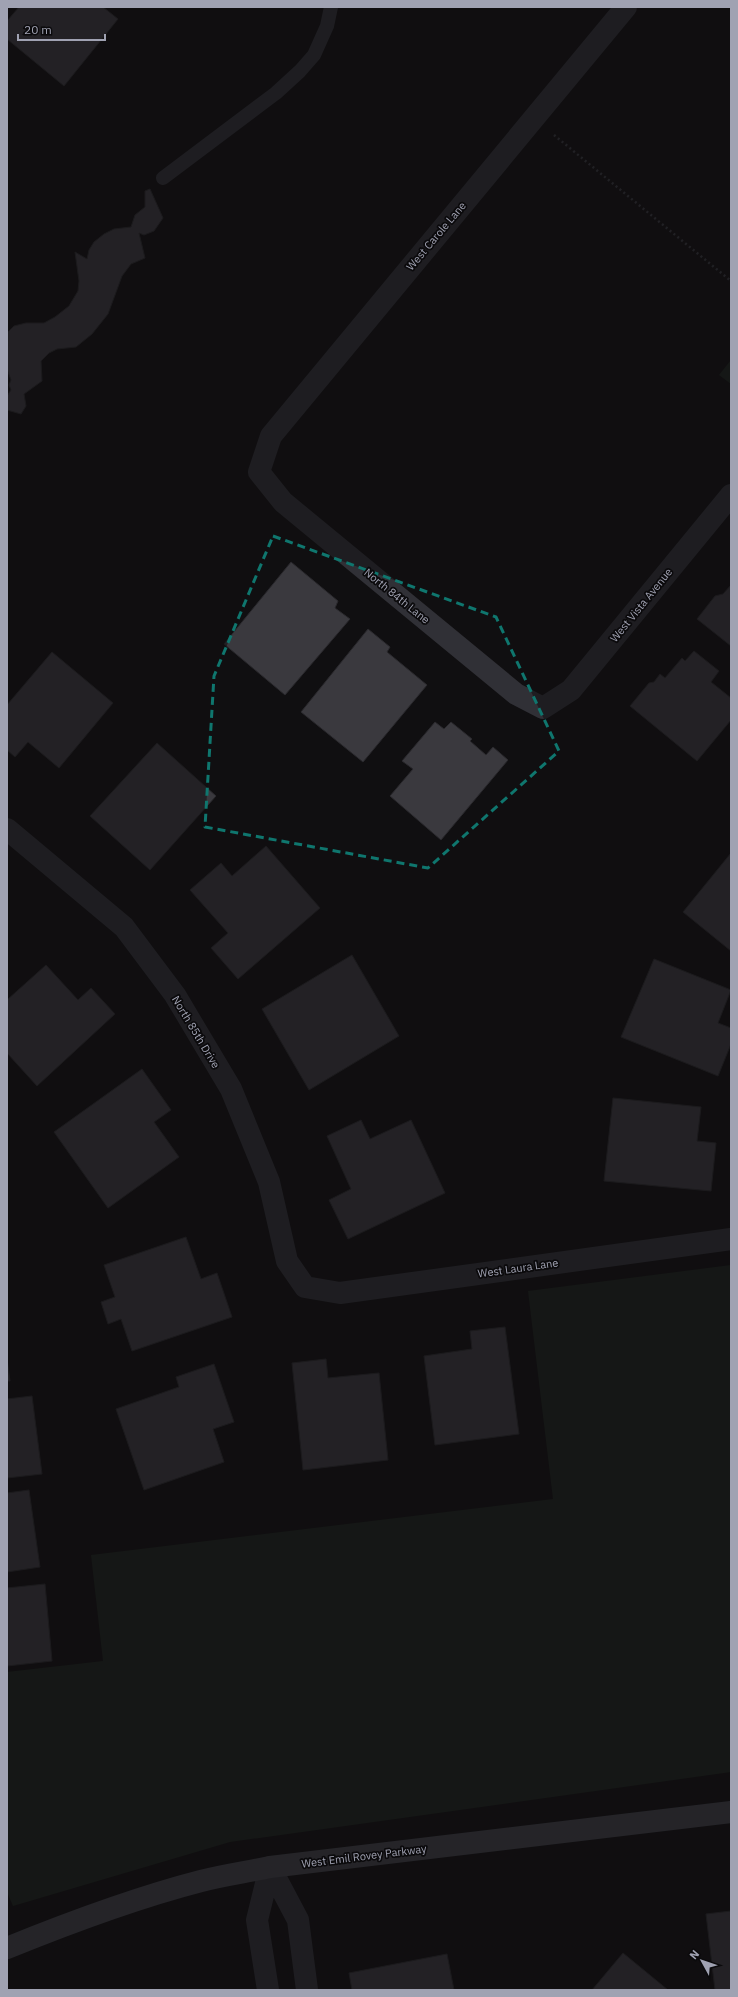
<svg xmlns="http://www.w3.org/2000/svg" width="738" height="1997" viewBox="0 0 738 1997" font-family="'IBM Plex Sans',sans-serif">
<rect width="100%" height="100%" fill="#100f11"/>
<path fill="#1c231d" d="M731,360V384L719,375Z
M731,1265V1772L230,1842L13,1906L7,1892V1672L103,1661L91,1555L553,1499L528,1291Z"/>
<path fill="#3a393e" stroke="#2a292d" d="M19,7H103L118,19L64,86L7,39V21Z
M150,189L163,218L154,231L144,235L139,233L145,258L131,264L122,276L108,314L92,334L76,347L57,349L49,353L41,361L42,381L24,394L26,406L21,414L7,410V396L11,390L9,385L11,380L7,369L8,332L14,326L26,323H44L55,317L69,306L78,291L79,281L75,252L87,259L89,250L94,242L104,234L114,229L131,227L135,215L145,207V191Z
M291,562L338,601L335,608L350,619L285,695L224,644Z
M731,585V646L697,619L715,596L723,594Z
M368,629L390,647L387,652L427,685L363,762L301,712Z
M694,651L719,671L711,682L731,698V720L697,761L630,706L649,683L654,682L660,674L665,678L682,658L685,661Z
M52,652L113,703L59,768L28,742L15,757L7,750V705Z
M435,722L444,729L451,722L472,739L470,741L486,755L493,747L508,760L441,840L390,796L413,769L402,761Z
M157,743L216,796L150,870L90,816Z
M266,846L320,908L238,979L211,948L228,933L190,890L221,863L232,876Z
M731,853V951L683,912Z
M352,955L399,1036L309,1090L262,1009Z
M654,959L731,990L718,1023L731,1028V1044L718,1076L621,1037Z
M46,965L78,1000L91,988L115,1014L37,1086L7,1053V1000Z
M142,1069L171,1110L154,1122L179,1157L108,1208L54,1132Z
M613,1098L701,1107L697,1141L716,1143L711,1191L604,1181Z
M361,1120L370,1139L411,1120L445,1193L348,1239L329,1200L351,1189L327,1136Z
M186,1237L201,1279L217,1273L232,1317L132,1351L121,1319L108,1324L101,1302L115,1297L104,1265Z
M505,1327L519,1434L435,1445L424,1356L472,1349L470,1331Z
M7,1359L10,1381H7Z
M326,1359L328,1378L379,1373L388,1460L303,1470L292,1363Z
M214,1364L234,1422L213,1429L224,1462L144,1490L116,1409L179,1387L176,1377Z
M32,1396L42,1474L7,1478V1399Z
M29,1490L40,1567L7,1572V1493Z
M45,1584L52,1661L7,1666V1588Z
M731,1911V1990H715L706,1914Z
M623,1953L668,1990H592Z
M447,1954L454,1990H352L349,1973Z"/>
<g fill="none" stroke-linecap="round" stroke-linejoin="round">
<path stroke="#36373d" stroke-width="2.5" stroke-dasharray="2 3" stroke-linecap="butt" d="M554,135L731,281"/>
<path stroke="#303036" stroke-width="14" d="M163,178L276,93L300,71L314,55L327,26L331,7"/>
<path stroke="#303036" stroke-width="22" d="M626,7L271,436L259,472L283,502L516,694L543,708L571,690L731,495
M7,829L124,927L175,995L231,1089L269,1182L287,1261L305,1287L340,1293L731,1239
M270,1867L298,1920L307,1990
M268,1990L257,1920L270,1867"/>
<path stroke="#3e3f46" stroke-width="22" d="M7,1948C71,1922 135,1898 201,1881C224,1875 247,1872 270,1867L731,1812"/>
</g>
<path d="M0 0H738V1997H0ZM273,536L496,617L559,751L428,868L205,827L214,676Z" fill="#100f11" fill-opacity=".55" fill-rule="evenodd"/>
<path fill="none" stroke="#0f766e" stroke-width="3" stroke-dasharray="8 5" stroke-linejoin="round" d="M273,536L496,617L559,751L428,868L205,827L214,676Z"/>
<g text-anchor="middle" stroke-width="3.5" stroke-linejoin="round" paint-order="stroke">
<g font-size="11" fill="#a0a2b2" stroke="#0b0a0c">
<text transform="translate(436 236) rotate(-50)" y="4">West Carole Lane</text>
<text transform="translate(397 596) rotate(39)" y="4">North 84th Lane</text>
<text transform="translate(641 605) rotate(-51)" y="4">West Vista Avenue</text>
<text transform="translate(196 1032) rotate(59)" y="4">North 85th Drive</text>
<text transform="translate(518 1268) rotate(-8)" y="4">West Laura Lane</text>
<text transform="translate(364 1856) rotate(-7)" y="4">West Emil Rovey Parkway</text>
</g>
</g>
<rect width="738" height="1997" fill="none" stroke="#a0a2b2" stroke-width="16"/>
<g transform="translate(702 1961) rotate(310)" stroke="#0b0a0c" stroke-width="3" paint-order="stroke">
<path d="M0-3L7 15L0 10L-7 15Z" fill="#a0a2b2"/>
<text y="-6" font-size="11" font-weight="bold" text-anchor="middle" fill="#a0a2b2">N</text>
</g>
<path d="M18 34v6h87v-6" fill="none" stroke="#a0a2b2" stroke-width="2"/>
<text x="24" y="34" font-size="12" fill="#a0a2b2" stroke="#0b0a0c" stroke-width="3" paint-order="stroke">20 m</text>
</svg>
